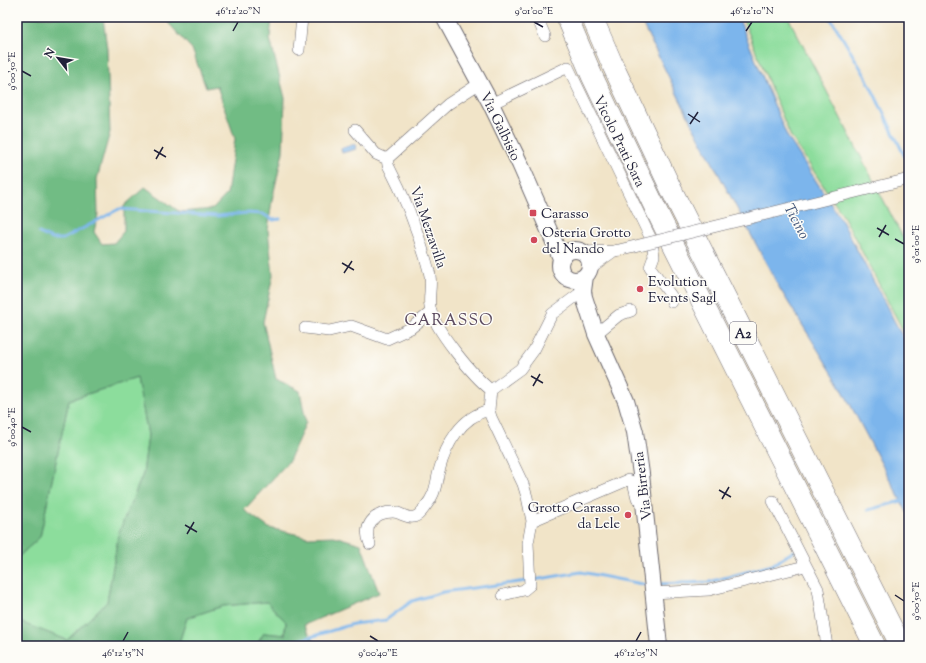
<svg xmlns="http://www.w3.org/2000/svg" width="926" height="663" viewBox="0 0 926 663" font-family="'Sorts Mill Goudy',serif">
<rect width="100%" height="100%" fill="#fdfcf7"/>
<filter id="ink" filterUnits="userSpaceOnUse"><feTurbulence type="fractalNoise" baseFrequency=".025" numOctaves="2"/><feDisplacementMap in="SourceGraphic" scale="8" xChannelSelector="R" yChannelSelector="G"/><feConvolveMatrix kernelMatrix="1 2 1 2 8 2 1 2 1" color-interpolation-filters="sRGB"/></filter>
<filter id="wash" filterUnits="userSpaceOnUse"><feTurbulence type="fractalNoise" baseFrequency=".012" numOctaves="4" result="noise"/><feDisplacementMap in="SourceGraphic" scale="16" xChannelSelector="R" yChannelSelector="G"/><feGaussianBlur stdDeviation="0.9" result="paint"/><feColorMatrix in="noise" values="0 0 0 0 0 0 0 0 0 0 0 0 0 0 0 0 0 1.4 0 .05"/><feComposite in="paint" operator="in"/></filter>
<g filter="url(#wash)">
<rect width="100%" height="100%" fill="#f1e4c8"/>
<path fill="#8cdd9c" stroke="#57806c" d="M742,17H788L909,249V342L845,219L790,135Z
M137,378L148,435L143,474L119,532L107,602L67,640L17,621V558L40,537L69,400Z
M267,602L286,622L284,635L264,633L256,646H178L187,618L223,606Z"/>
<path fill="#71bc84" stroke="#4a6f60" d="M17,17H103L107,49L110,132L97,179L98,214L94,232L102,244L114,243L124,231V206L145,187L180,212L213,209L227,194L235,139L217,86L206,88L192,49L163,17H272L270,39L285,98L283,152L272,200L268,230L273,275L263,322L276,379L300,391L306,422L289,461L244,510L269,528L308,537L334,536L361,544L379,593L304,625L316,646H256L264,633L285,635L286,622L267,602L223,606L187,618L178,646H17V621L67,640L107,602L119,532L143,474L148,435L137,378L69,400L40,537L17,558Z"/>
<path fill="#7bb5ec" stroke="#4e6c94" d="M639,17H738L787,136L842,221L909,349V516L841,387L780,289L693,126Z
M355,144L356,149L342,153L341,148Z"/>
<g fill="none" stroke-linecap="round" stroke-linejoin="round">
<path stroke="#7bb5ec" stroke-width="3" d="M830,17L866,77L909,165
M39,233L52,239H63L119,209L218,216L246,213L263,214L273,220L280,219
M868,510L909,499
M533,580L581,572L647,585
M657,584L709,582L772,565L794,551
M281,646L353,624L386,620L412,601L443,592L527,581"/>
</g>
</g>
<g filter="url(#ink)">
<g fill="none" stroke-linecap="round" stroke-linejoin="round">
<defs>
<path id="street" d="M537,17L545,36
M299,50L302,17
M480,83L448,104L387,159L388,165C406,199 419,234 429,271C433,283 428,295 430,307C433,328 474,377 491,390L489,410L491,417L523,484L527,497L532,521L528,543L530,585L524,590L503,595
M491,104L568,67L652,241L654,256L650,267L672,297V302
M355,130L376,154L387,159
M582,252L614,251
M589,269L614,251L619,250
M305,328L329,331L351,326L387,339L411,328L431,312
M596,334L619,315L631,311
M491,390L520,369L534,350L552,314L583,291
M773,501L818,589L827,646
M532,521L628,480L633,482L637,498
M370,544C362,526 374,512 393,512C400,512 407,519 414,517C419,516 423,510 425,507C436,494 435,486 439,471C446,444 461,417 489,410
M653,593L709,590L805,566"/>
<path id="secondary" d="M444,17L491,104L520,164L561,258
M560 265a15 15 0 1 1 30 0a15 15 0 1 1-30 0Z
M585,276L583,291L584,297L596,334L626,401L635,432L641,474L659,646"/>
<path id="highway" d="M567,17L592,76L661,220L875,646
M592,17L614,68L673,193L901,646"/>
</defs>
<use href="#street" stroke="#6a666c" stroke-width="12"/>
<use href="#secondary" stroke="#6a666c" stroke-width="18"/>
<use href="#highway" stroke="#6a666c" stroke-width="22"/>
<use href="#street" stroke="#fff" stroke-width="11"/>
<use href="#secondary" stroke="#fff" stroke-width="16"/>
<use href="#highway" stroke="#fff" stroke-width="21"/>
<defs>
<path id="street-bridge" d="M619,250L909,179"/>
</defs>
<use href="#street-bridge" stroke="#6a666c" stroke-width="12" stroke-linecap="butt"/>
<use href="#street-bridge" stroke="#fff" stroke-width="11"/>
</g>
</g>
<path fill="none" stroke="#22223b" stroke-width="1.5" d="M534,22L543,27M233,31L238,22M746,31L752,22M22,71L31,76M688,114L700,122M690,124L698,112M154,150L166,157M156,159L163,147M877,228L889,235M879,237L886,225M895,239L904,244M342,263L354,270M344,273L352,261M531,376L543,383M533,386L540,374M22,427L31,432M719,490L731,497M722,499L729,487M185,525L197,532M187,534L194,522M895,595L904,601M370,636L378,641M123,641L128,632M636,641L641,632"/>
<g fill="#d1495b" stroke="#fdfcf7" stroke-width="1.5">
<rect x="529" y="209" width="8" height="8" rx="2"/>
<circle cx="534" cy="240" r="4"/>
<circle cx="640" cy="289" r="4"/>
<circle cx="628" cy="515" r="4"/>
</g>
<g text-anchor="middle" stroke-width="3" stroke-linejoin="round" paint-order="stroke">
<rect fill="#fdfcf7" stroke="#646373" stroke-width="1" x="730" y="322" width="26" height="22" rx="3"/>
<g font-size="13" font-weight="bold" fill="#22223b">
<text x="743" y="338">A2</text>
</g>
<g font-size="14" fill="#22223b" stroke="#fdfcf7">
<text transform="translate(501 126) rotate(64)" y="5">Via Galbisio</text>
<text transform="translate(620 141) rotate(64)" y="5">Vicolo Prati Sara</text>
<text transform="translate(429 227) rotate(71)" y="5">Via Mezzavilla</text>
<text transform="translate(642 486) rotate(-97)" y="5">Via Birreria</text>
</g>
<g font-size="14" fill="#22223b" stroke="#fdfcf7" text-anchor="start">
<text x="541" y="218">Carasso</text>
<text x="542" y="237">Osteria Grotto<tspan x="542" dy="16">del Nando</tspan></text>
<text x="648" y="286">Evolution<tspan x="648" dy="16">Events Sagl</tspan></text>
<text x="620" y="512" text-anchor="end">Grotto Carasso<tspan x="620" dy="16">da Lele</tspan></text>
</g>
<g font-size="15" font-style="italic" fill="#415579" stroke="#fdfcf7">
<text transform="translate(797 221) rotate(62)" y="5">Ticino</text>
</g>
<g font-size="16" letter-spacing="1" fill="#5c4b60" stroke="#fdfcf7">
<text x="449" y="325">CARASSO</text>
</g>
</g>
<rect width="926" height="663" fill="none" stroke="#fdfcf7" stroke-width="44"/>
<g transform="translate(58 58) rotate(301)" stroke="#fdfcf7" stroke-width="3" paint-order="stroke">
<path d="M0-3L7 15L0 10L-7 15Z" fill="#22223b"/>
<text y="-6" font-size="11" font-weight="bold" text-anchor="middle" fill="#22223b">N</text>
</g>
<rect x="22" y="22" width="882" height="619" fill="none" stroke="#22223b" stroke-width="1.5"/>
<g font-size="10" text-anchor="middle" fill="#22223b">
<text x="238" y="14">46°12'20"N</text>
<text x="534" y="14">9°01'00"E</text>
<text x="752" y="14">46°12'10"N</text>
<text transform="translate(11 71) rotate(-90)" y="4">9°00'50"E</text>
<text transform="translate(915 244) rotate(-90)" y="4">9°01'00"E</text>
<text transform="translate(11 427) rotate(-90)" y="4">9°00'40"E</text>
<text transform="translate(915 601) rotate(-90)" y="4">9°00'50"E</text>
<text x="123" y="656">46°12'15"N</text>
<text x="378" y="656">9°00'40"E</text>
<text x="636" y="656">46°12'05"N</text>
</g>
</svg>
